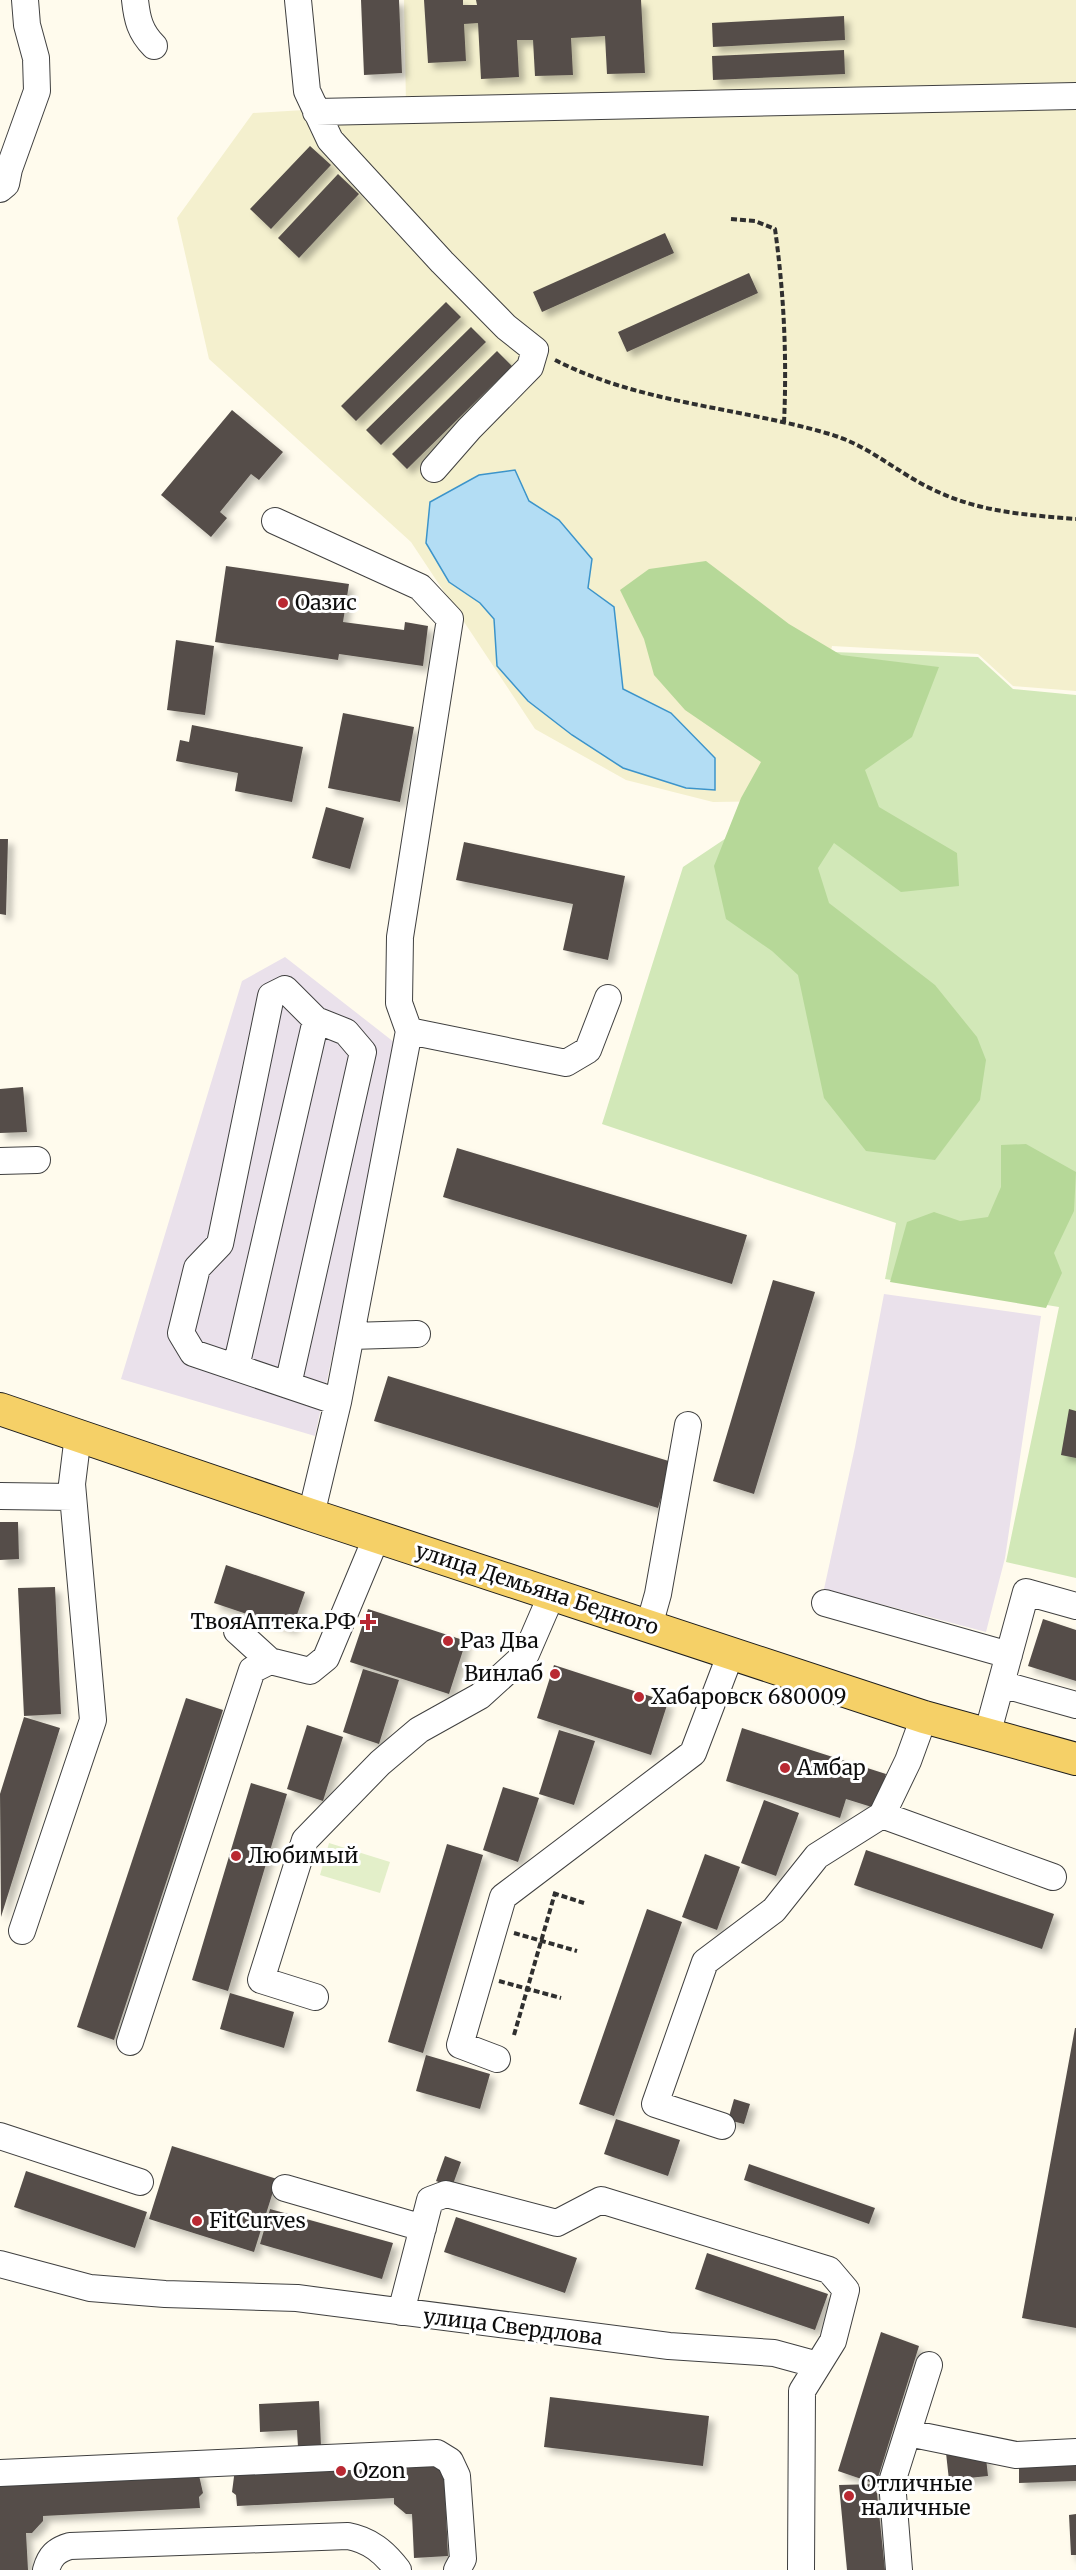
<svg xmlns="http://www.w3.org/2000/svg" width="1076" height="2570" viewBox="0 0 1076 2570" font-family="Merriweather,serif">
<defs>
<filter id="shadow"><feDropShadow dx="5.5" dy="5.5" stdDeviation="3" flood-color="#0004"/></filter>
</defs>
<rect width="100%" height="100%" fill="#fffbed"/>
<path fill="#eae1eb" d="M285,957L399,1046L315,1436L121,1379L242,981Z
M884,1294L1041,1316L1005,1558L986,1632L824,1589L855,1447Z"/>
<path fill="#f4f0ce" d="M404,0H1076V691L1013,686L978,654L832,646L803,785L777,801L713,802L626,780L535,729L411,542L209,359L177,218L253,113L406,104Z"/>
<path fill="#d2e8b8" d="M832,652L978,657L1013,689L1076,695V1578L1006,1562L1059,1307L885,1279L896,1223L602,1124L683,867L804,786Z"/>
<path fill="#b6d898" d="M706,561L789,624L841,655L939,667L912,737L865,770L879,807L957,853L959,886L901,892L834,843L818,868L829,903L935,985L977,1037L986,1060L980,1100L935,1160L866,1151L824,1098L798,975L772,951L726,919L714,866L741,798L761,762L685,710L654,675L644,639L620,590L649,569Z
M1026,1144L1076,1172L1074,1211L1054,1253L1062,1273L1046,1308L890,1282L907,1222L934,1212L960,1221L988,1217L1001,1187V1145Z"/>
<path fill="#e3efc9" d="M329,1843L390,1862L380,1893L320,1875Z"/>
<path fill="#b3ddf4" stroke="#3c94ca" stroke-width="1.5" d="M515,470L529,501L559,520L592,559L588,588L614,607L623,689L671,713L715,758V790L686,788L623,768L572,735L528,701L497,666L494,619L480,603L449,582L426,543L430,502L479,475Z"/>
<path fill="#554e49" filter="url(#shadow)" d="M361,0H399L402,73L364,75Z
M424,0H463V5H477L476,0H641L645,73L607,74L605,36L571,38L573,75L535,76L533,40H517L519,77L481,79L478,23L464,24L466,61L428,63Z
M844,16L845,40L713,47L712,23Z
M844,50L845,74L713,80L712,56Z
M310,146L331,165L271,229L250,209Z
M338,174L359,194L299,258L278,238Z
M665,233L674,253L542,312L533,292Z
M749,273L758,293L627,352L618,332Z
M446,302L461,317L356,421L341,406Z
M471,327L486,342L381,445L366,430Z
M497,351L512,366L407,469L392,454Z
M232,410L283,452L259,480L251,474L220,512L227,518L211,537L161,495Z
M226,566L349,584L343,622L404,630L405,622L428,626L423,666L339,654L338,660L215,642Z
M176,640L214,646L205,715L167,710Z
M343,713L414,727L400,802L328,788Z
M192,725L303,747L292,802L235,791L238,773L176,761L180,740L189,742Z
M326,807L364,818L350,869L312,858Z
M0,839H8L6,915L0,914Z
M464,842L625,876L608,960L563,950L573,904L456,880Z
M23,1087L27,1132L0,1133V1089Z
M457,1148L747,1235L732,1284L443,1197Z
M773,1280L815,1292L754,1494L713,1481Z
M388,1376L672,1462L658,1508L374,1421Z
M1069,1409L1076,1411V1458L1061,1455Z
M0,1522H18L19,1559L0,1560Z
M226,1565L305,1592L292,1629L214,1603Z
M55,1587L61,1714L24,1716L18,1588Z
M368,1609L466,1641L449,1694L350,1662Z
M1043,1619L1076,1630V1681L1028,1666Z
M554,1665L668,1702L651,1755L537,1718Z
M363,1669L399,1680L379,1744L343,1732Z
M186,1698L223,1710L114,2040L77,2027Z
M24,1717L60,1728L1,1917L0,1794Z
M307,1725L343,1737L323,1801L287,1789Z
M742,1728L886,1774L875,1808L846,1799L840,1818L726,1781Z
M559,1730L595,1741L574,1805L539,1794Z
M251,1783L287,1794L228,1991L192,1980Z
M503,1787L539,1798L518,1862L483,1850Z
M764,1800L799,1813L776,1876L741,1863Z
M447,1844L483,1855L423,2053L388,2042Z
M866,1850L1054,1914L1042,1949L854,1885Z
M705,1854L740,1867L717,1930L682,1917Z
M647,1909L682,1922L614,2116L579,2104Z
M230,1993L294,2012L284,2048L220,2029Z
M1075,2028H1076V2328L1022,2318Z
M426,2055L490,2074L480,2109L416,2091Z
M734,2099L750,2104L744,2124L728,2120Z
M616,2119L680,2140L668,2176L604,2154Z
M172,2146L277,2179L254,2252L149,2219Z
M445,2156L461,2162L452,2187L436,2181Z
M749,2164L875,2208L869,2224L744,2180Z
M26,2171L147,2212L135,2248L14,2207Z
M270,2209L393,2243L382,2279L260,2244Z
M456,2217L577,2258L565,2293L444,2252Z
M707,2253L828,2294L815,2330L695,2289Z
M881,2332L919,2346L876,2484L885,2570H847L839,2485L876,2484L838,2471Z
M550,2397L709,2416L703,2466L544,2447Z
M319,2401L321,2446L298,2447L297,2430L260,2432L259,2404Z
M985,2449L988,2476L949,2480L946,2453Z
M432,2459L444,2469L448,2556L414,2558L412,2514H406L394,2504V2498L237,2506L236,2495L232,2492L235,2469Z
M1076,2463V2481L1019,2483V2465Z
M198,2471L203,2493L199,2497L200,2508L43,2516V2521L32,2533H26L28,2570H0V2481Z
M1076,2514V2555H1071L1069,2515Z"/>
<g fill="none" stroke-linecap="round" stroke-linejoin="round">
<defs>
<path id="minor" d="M135,0C137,19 140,32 154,46
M298,0L307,91L330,140L442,262L506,327L535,350L530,367L469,429L434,469
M316,112L1076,96
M0,189L6,184L9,169L37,91L36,58L27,25L25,0
M275,521L420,587L450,619L400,937L399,1003L409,1031L338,1402L311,1515
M409,1031L566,1063L588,1050L608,998
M0,1161L37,1160
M351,1336L417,1334
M236,1367L316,1020L285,989L271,996L220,1244L197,1268L181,1333L193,1353L338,1402
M288,1385L363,1052L346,1032L316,1020
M0,1496L73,1497
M825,1603L1009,1655
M649,1626L658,1594L688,1425
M237,1631L270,1661L310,1671L326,1658L377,1536
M1001,1684L1076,1705
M987,1735L1026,1592L1076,1606
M882,1815L1053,1877
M22,1931L93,1720L72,1484L78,1435
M315,1997L261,1980L305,1840L380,1763L419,1730L480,1696L526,1654L552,1594
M130,2042L252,1670L270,1661
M497,2059L460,2045L503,1897L693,1753L731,1653
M722,2126L655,2104L705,1962L774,1910L817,1856L882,1815L908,1761L924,1717
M0,2136L140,2182
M285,2188L423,2228
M0,2264L90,2288L165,2294L297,2298L669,2346L774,2353L818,2365
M401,2312L430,2200L446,2194L557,2223L601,2200L829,2270L846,2290L833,2341L802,2391L801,2570
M908,2433L1016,2455L1076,2452
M0,2473L437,2453L450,2461L457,2476L463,2559L457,2570
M46,2570C50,2556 56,2550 70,2546L348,2536C370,2540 384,2552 398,2570
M899,2570L892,2482L929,2365"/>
<path id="major" d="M0,1409L311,1515L924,1717L1076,1759"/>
</defs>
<use href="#minor" stroke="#404040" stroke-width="28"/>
<use href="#major" stroke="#1e1e1e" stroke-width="34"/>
<path stroke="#2f2f2f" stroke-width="4" stroke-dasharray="6 3" stroke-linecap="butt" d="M731,219L755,221L775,229C784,293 787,358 784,423
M555,360C639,403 736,407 826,433C868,444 897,473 934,490C979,512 1027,515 1076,519
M553,1893L584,1903
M514,1933L577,1951
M499,1981L561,1998
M514,2035L555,1893"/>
<use href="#minor" stroke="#fff" stroke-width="26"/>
<use href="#major" stroke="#f5d067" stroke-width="32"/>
</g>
<g fill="#b92932" stroke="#fff" stroke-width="2">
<circle cx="283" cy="603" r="6"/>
<path d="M365 1613h6v6h6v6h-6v6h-6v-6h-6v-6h6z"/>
<circle cx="448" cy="1641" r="6"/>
<circle cx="555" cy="1674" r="6"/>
<circle cx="639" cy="1697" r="6"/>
<circle cx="785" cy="1768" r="6"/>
<circle cx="236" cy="1856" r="6"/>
<circle cx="197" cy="2221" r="6"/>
<circle cx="341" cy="2471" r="6"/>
<circle cx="849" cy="2496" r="6"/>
</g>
<g text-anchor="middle" stroke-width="6" stroke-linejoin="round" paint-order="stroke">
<g font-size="21" fill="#0d0d0d" stroke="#fff" text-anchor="start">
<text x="295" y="610">Оазис</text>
<text x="356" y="1629" text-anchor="end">ТвояАптека.РФ</text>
<text x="460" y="1648">Раз Два</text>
<text x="543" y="1681" text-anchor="end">Винлаб</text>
<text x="651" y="1704">Хабаровск 680009</text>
<text x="797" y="1775">Амбар</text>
<text x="248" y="1863">Любимый</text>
<text x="209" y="2228">FitCurves</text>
<text x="353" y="2478">Ozon</text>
<text x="861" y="2491">Отличные<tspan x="861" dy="24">наличные</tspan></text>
</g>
<g font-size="21" fill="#0d0d0d" stroke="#fff">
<text transform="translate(537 1589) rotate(18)" y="7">улица Демьяна Бедного</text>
<text transform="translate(513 2327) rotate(7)" y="7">улица Свердлова</text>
</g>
</g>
</svg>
